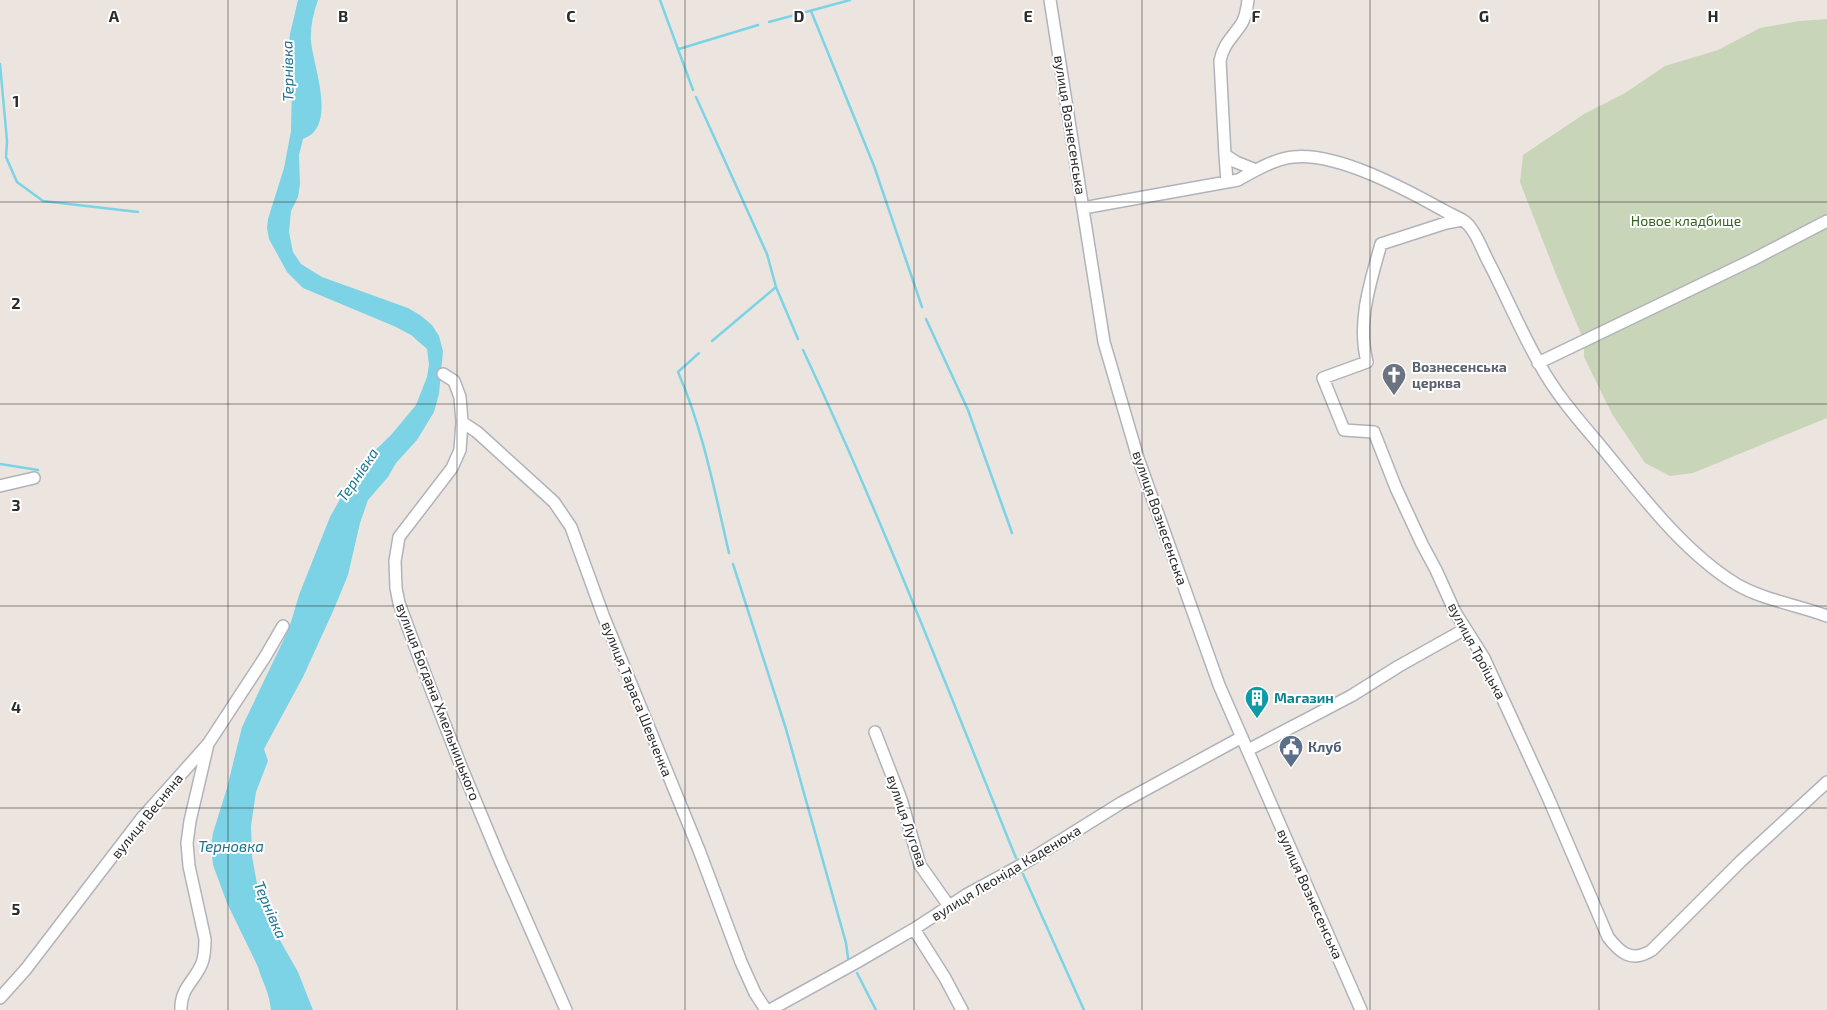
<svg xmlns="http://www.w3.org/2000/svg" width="1827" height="1010" viewBox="0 0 1827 1010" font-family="'Exo 2',sans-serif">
<rect width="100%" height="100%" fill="#ece5df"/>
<path fill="#c9d5b8" d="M1827,19V418L1693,473L1670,476L1645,463L1612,414L1584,357V341L1555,272L1520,182L1523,155L1584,114L1625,93L1665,66L1718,50L1760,28L1799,21Z"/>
<path fill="#7bd3e5" d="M298,0H318C313,14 310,28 311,42C314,67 332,113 313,133C310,136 306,137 303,139L299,155L300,184L298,197L291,211L289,232L293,252L301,264L322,277L408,308L420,315L432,325L439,336L443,351L439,394L434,412L417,440L396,463L388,477L368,500L360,523L348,575L334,609L303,677L264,749L268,761L256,792L251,826L252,856L255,873L259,894L269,921L298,972L313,1010H271C269,991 263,984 258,967L227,903L213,865L211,846L213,833L227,788L242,727L284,639L291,622L299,595L330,517L353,476L361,464L391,435L416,405L427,377L429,365L427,349L411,335L396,327L303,288L287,272L269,239L267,228L268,219L284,168L291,131L292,82L288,52L290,34Z"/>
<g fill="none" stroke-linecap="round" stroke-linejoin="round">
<path stroke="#7bd3e5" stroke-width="2.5" d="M660,0L693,90
M811,11L874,166L922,307
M769,22L850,0
M679,49L758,25
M0,64L7,141L6,157L17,182L43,201L138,212
M696,97L767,254L776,287L798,339
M926,319L968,410L1012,533
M712,341L776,287
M803,350C881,516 947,688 1016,858
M699,353L678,372C703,429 715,493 729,553
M0,464L38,470
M733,564L786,729L846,943L848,958
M1023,874L1084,1010
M857,973L876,1010"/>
<defs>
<path id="minor" d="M1050,0L1104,342L1138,458L1219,685L1361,1010
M1248,0C1247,8 1246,16 1242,23C1233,37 1223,44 1220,61L1225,155L1236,162L1256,170
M1225,155L1227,182
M1083,208L1238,180C1254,171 1274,159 1293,157C1337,152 1405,189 1443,210C1451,215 1465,219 1470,227C1477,235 1482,249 1487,259C1505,293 1520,330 1539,363C1555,393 1577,418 1599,444C1639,492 1682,551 1736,584C1763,600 1798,605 1827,616
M1462,220L1446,223L1381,244C1370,283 1357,322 1367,362L1323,378L1344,430L1374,432L1396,488L1422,544L1436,570L1455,612L1484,658L1547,795L1608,937C1620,953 1632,963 1652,950L1741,861L1827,782
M1538,363L1752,260L1827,221
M443,374L454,381L460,397L462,422L460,450L452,468L399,537L395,561L396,588L399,603L427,679L461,766L500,860L566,1010
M462,422L477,432L554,502L571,527L603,615L699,850L741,962L755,993L766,1010
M0,486L34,478
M875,732L901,799L920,865L949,906
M1248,750L1351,696L1399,666L1465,629
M914,929L945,978L962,1010
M0,998L26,969L141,819L208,744L265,657L283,626
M181,1010C180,988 195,981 202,963C205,955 205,948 205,939L189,866L187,843L190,821L208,744
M770,1010L857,962L914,929L966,895L1023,864L1121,803L1242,737"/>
</defs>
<use href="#minor" stroke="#b0b3bb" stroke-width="14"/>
<use href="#minor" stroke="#fff" stroke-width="11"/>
</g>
<path fill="none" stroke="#2c2c2c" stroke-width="1" stroke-opacity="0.55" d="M228,0V1010M457,0V1010M685,0V1010M914,0V1010M1142,0V1010M1370,0V1010M1599,0V1010M0,202H1827M0,404H1827M0,606H1827M0,808H1827"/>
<defs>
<symbol id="church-pin" viewBox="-11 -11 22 30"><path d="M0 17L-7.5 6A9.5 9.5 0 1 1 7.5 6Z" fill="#6b7280" stroke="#fff"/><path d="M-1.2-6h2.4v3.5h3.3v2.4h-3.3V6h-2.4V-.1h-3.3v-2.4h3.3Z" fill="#fff"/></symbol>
<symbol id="building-pin" viewBox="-11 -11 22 30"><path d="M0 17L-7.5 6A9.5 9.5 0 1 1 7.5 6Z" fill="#0f9aa8" stroke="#fff"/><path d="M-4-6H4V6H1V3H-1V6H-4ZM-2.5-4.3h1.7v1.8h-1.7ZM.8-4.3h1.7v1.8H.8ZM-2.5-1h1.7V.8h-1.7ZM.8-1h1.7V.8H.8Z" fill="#fff"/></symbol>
<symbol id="civic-pin" viewBox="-11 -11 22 30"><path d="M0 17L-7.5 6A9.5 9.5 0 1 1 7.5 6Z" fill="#5c6f8a" stroke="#fff"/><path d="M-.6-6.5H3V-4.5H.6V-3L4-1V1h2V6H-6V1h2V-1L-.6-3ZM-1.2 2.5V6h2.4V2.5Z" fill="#fff"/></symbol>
</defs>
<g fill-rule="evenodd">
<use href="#church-pin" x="1380" y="361" width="28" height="38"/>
<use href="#building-pin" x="1243" y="684" width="28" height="38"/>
<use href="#civic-pin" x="1277" y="733" width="28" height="38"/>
</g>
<g text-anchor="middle" stroke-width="4" stroke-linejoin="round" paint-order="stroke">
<g font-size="14" fill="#2c2c2c" stroke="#fff">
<text transform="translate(1070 125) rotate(81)" y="5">вулиця Вознесенська</text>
<text transform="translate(1160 518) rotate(71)" y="5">вулиця Вознесенська</text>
<text transform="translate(1477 651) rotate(62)" y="5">вулиця Троїцька</text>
<text transform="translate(637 699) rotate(68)" y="5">вулиця Тараса Шевченка</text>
<text transform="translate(438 702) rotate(69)" y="5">вулиця Богдана Хмельницького</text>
<text transform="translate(147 816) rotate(-51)" y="5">вулиця Весняна</text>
<text transform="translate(907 821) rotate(71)" y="5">вулиця Лугова</text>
<text transform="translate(1006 873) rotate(-31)" y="5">вулиця Леоніда Каденюка</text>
<text transform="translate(1310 894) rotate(66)" y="5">вулиця Вознесенська</text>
</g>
<g font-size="14" fill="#356421" stroke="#fff">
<text x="1686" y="226">Новое кладбище</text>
</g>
<g font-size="14" font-weight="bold" fill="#5b616d" stroke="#fff" text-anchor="start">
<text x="1412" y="372">Вознесенська<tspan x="1412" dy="16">церква</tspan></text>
</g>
<g font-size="14" font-weight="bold" fill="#0d838f" stroke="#fff" text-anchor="start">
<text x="1274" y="703">Магазин</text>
</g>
<g font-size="14" font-weight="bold" fill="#4e5e75" stroke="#fff" text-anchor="start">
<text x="1308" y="752">Клуб</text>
</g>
<g font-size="15" font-style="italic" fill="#197493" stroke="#fff">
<text transform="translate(288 71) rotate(-91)" y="5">Тернівка</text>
<text transform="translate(358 475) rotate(-56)" y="5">Тернівка</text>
<text x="231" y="852">Терновка</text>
<text transform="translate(270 910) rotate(67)" y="5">Тернівка</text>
</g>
</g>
<g font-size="16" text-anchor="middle" font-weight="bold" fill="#2c2c2c" stroke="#fff" stroke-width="4" stroke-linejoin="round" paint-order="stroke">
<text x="114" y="22">A</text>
<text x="343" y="22">B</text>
<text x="571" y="22">C</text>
<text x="799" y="22">D</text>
<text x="1028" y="22">E</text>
<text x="1256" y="22">F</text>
<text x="1484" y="22">G</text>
<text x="1713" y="22">H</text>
<text x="16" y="107">1</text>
<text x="16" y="309">2</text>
<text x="16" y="511">3</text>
<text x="16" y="713">4</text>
<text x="16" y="915">5</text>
</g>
</svg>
